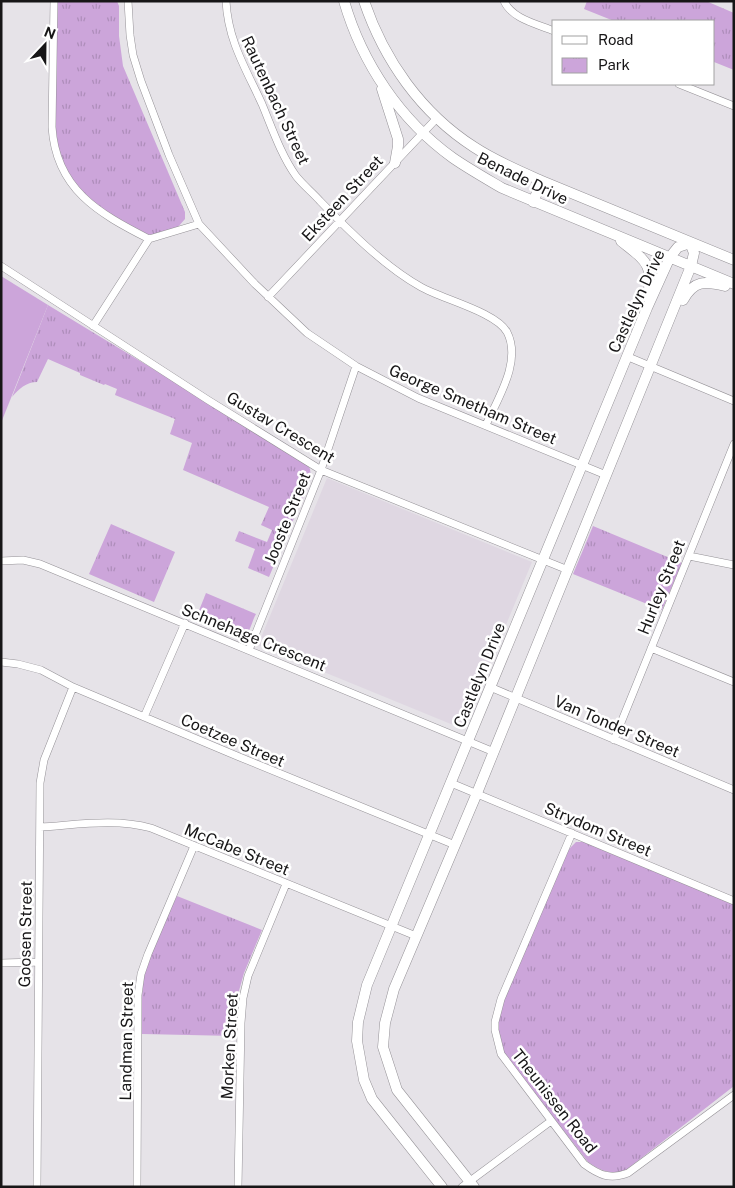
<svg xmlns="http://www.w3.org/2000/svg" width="735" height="1188" viewBox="0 0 735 1188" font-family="'Public Sans',sans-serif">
<defs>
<pattern id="park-tufts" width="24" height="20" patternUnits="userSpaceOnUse" patternTransform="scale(1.25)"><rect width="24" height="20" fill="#cca5da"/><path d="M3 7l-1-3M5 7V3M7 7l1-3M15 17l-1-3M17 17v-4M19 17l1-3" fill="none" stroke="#ae8dba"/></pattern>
</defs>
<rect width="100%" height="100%" fill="#e6e3e8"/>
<path fill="#dfd7e2" d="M327,478L532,562L463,729L258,645Z"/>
<path fill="#cca5da" d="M1,276L48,305L1,423Z"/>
<path fill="url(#park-tufts)" d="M56,1H117L119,6V36L123,66L185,212V219L177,228L159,234L147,235L134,229L100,208L68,178L54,138Z
M587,1H706L734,13V70L714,62V21H614L584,9Z
M48,305L306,462L310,469L311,478L269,577L248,568L255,549L235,541L239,531L267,542L272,530L261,525L269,507L183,470L192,443L170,434L175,419L115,395L117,389L105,384L104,385L80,375V373L48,359L37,382C26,382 19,389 12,397Z
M111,524L175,552L154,602L89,574Z
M593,526L682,563L662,610L573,574Z
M206,593L256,614C253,619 251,628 248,632C239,642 207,623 196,618Z
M576,842H584L734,902V1086L626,1170C610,1175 601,1171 588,1162L502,1052C495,1030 496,1021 503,999L569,849Z
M177,896L262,930L244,973L237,998L235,1036L142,1034C142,1015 141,995 144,976C150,948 165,921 177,896Z"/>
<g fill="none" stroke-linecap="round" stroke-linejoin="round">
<defs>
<path id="street" d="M54,1L52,127C56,189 98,213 149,239
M128,1L130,35L133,55L141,81L169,155L199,224L255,284L307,333L356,366L418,398L606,475
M226,1C228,41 246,69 262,104C272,128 281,155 296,176C303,185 312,192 320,201C348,230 385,267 421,287C442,299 496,312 507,332C522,361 498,398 486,425
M504,1C512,19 537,24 554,31
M679,84L734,106
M1,266L208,400L321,470L568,570
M268,297L437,118
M93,326L149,239L199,224
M626,356L734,401
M689,556L734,565
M1,561L23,560L40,564L494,752
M651,648L734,682
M249,650L321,470L356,366
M1,662L18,664L41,670L73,687L237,756L455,845
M490,687L734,790
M144,717L185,623
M614,740L734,444
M451,783L734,901
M40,827C76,825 115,818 151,828L416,936
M572,833L501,999L495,1022V1030L501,1054L584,1164C599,1175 610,1180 628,1173L734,1095
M1,963L38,962
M37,1187L40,783L44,760L73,687
M137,1187L138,995L141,974L148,954L194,846
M238,1187L241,1023L243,998L248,976L286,884
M462,1187L551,1121"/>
<path id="secondary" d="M344,1C362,63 400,120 453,158C469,169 485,178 502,188L734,284
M364,1C384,60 421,113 474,147C495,161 519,171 542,181L734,260
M382,89L398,139V146L395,163
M533,202L542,181
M621,241C647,262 653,263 648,298
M683,300C694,280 705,281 725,286
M442,1187L372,1099L364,1080L357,1041L358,1022L367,985L647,308L670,257L678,247L690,243
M474,1187L397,1090L383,1047L385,1023L394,989L477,793L691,266L694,253L690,243"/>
</defs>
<use href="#street" stroke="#959297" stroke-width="8"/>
<use href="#secondary" stroke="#959297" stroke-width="11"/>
<use href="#street" stroke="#fff" stroke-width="7"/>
<use href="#secondary" stroke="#fff" stroke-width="10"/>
</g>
<g text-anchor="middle" stroke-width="5" stroke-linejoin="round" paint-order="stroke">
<g font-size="16" fill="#171617" stroke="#fff">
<text transform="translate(276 100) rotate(65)" y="6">Rautenbach Street</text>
<text transform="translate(523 178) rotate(26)" y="6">Benade Drive</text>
<text transform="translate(342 198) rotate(-47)" y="6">Eksteen Street</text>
<text transform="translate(636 301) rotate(-65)" y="6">Castlelyn Drive</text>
<text transform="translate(473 404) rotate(23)" y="6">George Smetham Street</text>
<text transform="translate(281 427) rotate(31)" y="6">Gustav Crescent</text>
<text transform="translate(287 518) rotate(-68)" y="6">Jooste Street</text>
<text transform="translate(661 587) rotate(-68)" y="6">Hurley Street</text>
<text transform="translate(254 637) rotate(22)" y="6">Schnehage Crescent</text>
<text transform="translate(479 675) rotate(-68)" y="6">Castlelyn Drive</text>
<text transform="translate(617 726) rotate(23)" y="6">Van Tonder Street</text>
<text transform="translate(233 740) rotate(23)" y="6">Coetzee Street</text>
<text transform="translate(598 829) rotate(23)" y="6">Strydom Street</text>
<text transform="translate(237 849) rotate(22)" y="6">McCabe Street</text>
<text transform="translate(25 934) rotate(-89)" y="6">Goosen Street</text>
<text transform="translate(126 1041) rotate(-89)" y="6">Landman Street</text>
<text transform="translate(229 1046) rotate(-87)" y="6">Morken Street</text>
<text transform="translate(555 1101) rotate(52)" y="6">Theunissen Road</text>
</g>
</g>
<rect width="735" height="1188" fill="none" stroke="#171617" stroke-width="5"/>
<rect x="552" y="20" width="162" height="65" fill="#ffffff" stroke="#a2a2a2"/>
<rect x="562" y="36" width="25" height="8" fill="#ffffff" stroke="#a2a2a2"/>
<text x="598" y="45" font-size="15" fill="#171617">Road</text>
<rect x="562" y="58" width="25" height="15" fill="url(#park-tufts)" stroke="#a2a2a2"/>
<text x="598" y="70" font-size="15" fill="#171617">Park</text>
<g transform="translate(45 45) rotate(22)" stroke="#ffffff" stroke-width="4" paint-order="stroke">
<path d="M0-4L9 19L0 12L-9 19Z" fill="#171617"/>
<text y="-8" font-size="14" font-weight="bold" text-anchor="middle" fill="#171617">N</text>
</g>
</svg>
